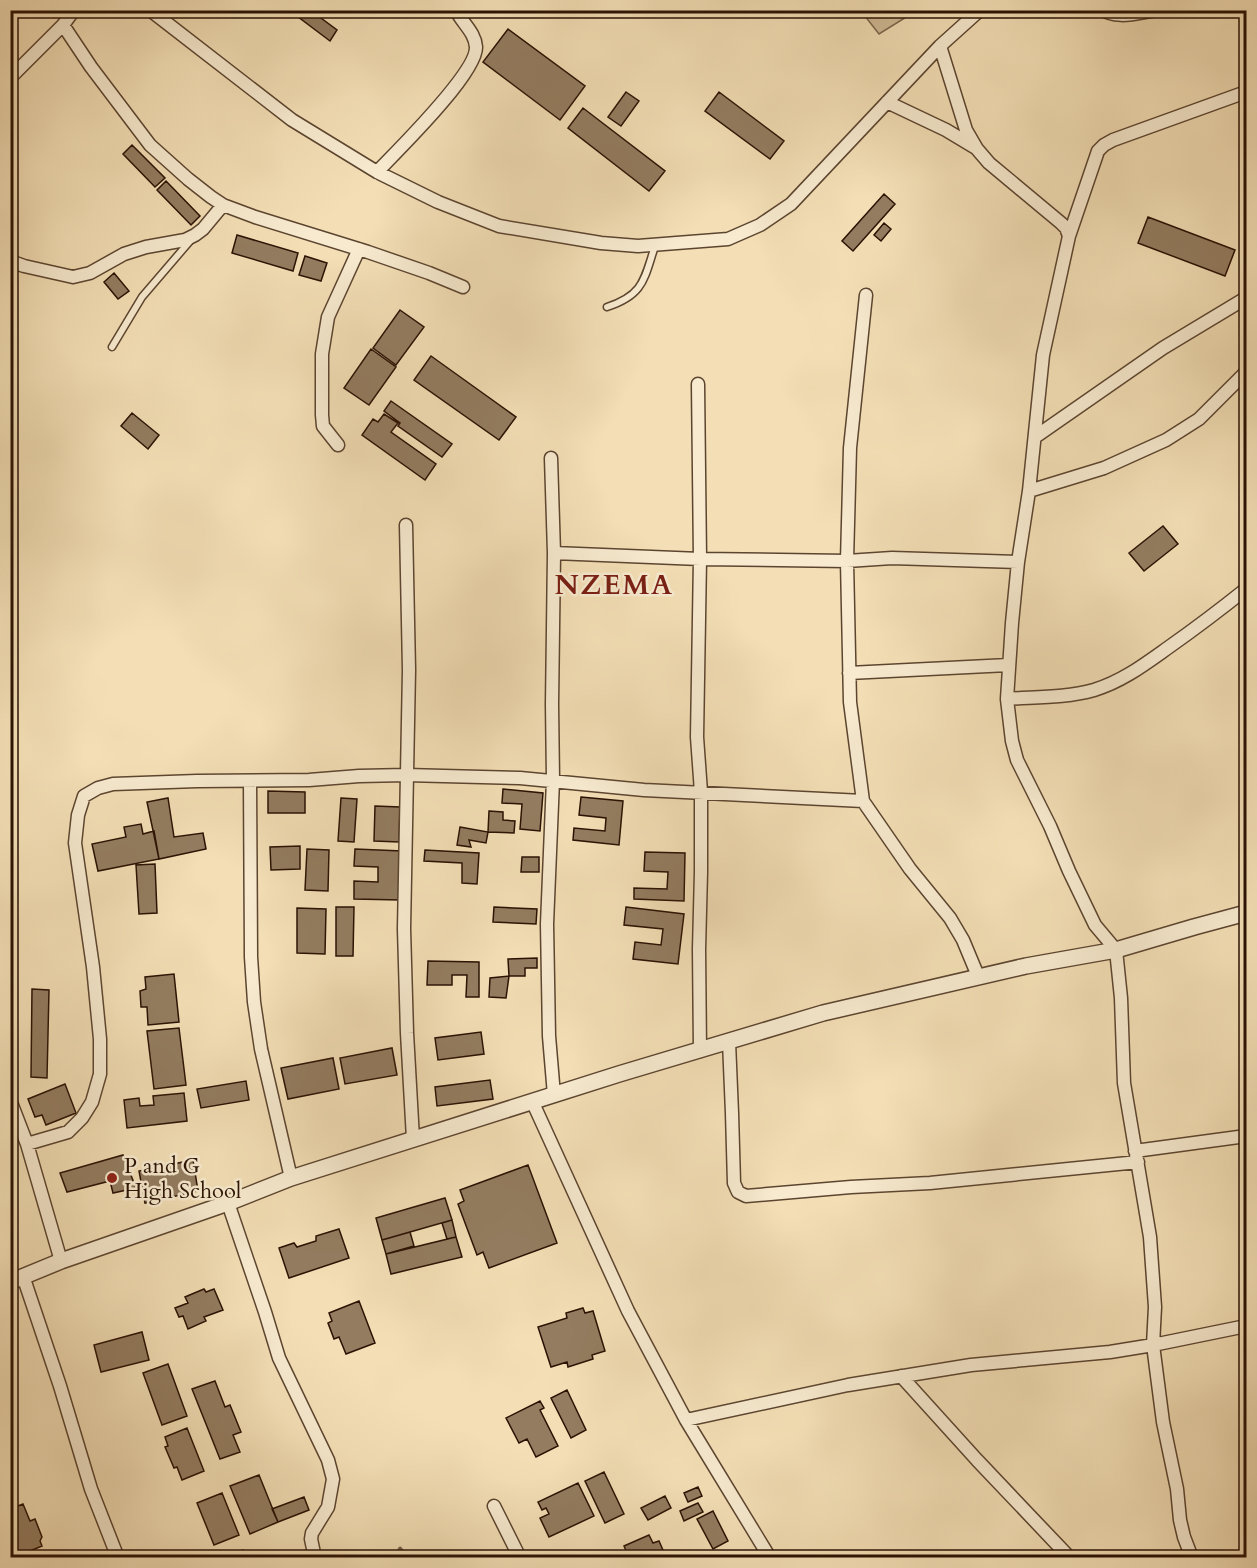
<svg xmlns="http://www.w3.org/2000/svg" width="1257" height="1568" viewBox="0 0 1257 1568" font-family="Cardo,serif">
<rect width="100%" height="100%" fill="#f3deb5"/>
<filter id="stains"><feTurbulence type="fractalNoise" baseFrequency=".00333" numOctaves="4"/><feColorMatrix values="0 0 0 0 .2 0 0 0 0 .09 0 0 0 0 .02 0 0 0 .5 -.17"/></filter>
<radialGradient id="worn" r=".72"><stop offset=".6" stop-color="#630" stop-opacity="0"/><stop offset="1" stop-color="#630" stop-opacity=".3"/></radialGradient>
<path fill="#d1bb97" stroke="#7e664e" stroke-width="1.5" d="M861,11H916L879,34Z"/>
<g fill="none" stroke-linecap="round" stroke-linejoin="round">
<path stroke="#7a634a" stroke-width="4.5" d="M400,1549L407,1558"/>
</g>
<path fill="#937c60" stroke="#2a1204" stroke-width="1.5" d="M295,10H310L337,30L330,41L293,13Z
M508,29L585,86L560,120L483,62Z
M626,92L639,101L621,126L608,117Z
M719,92L784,141L770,159L705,111Z
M583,108L665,171L649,191L568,128Z
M132,145L165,178L155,187L123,154Z
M166,181L200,216L191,225L157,190Z
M884,194L895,204L853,251L842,241Z
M1148,217L1235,250L1225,276L1138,243Z
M884,223L891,229L881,241L874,235Z
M237,235L298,253L293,271L232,253Z
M305,256L327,263L321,281L299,275Z
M114,273L129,291L118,299L104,282Z
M400,310L424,327L396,365L373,348Z
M371,349L396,367L369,405L344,388Z
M431,356L516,417L499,440L414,380Z
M391,401L452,444L442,457L398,426L400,423L384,411Z
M132,413L159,435L148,449L121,426Z
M384,414L398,423L391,432L436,464L425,480L362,435L373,419L378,422Z
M1163,526L1178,544L1144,571L1129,553Z
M503,789L543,793L540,831L520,829L522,804L502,803Z
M268,791L305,792V813H268Z
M581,797L623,801L619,845L573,840L574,828L605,831L606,818L579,815Z
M168,798L174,837L203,833L206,849L159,859L147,802Z
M341,798L357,799L354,842L338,841Z
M375,806L400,807L399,842L374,841Z
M489,811L503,812V820L515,821L514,833L488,832Z
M141,824L143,834L154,831L159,859L98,871L92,844L126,837L124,827Z
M460,827L488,832L486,843L469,840L471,847L457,845Z
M300,846V869L271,870L270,847Z
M307,849L329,850L328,891L305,890Z
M355,849L402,851L400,900L354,899V881L378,882V867L354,866Z
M425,850L479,853L477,884L462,883V863L424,861Z
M645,852L685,853L684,901L634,899V888L667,889L668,872L644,871Z
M522,857H539V872H521Z
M155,864L157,913L139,914L136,865Z
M336,907H354L353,956H336Z
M494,907L537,909L536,924L493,922Z
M626,907L684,914L678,964L633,959L635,942L661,945L663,929L624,925Z
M297,908L326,909L325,954L297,953Z
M537,958V968H525V976H509L508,959Z
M428,961L479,962V997H466L467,975H452V985H427Z
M174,974L179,1022L148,1025L147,1007H141L140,991L146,989L145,977Z
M509,976L506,998L489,997L490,978Z
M32,989L49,990L47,1078L31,1077Z
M179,1028L186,1085L154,1089L147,1031Z
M481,1032L484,1054L438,1060L435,1038Z
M392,1048L397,1075L345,1084L340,1058Z
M333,1058L339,1089L288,1099L281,1068Z
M490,1080L493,1099L437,1106L435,1087Z
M246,1081L249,1100L201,1108L197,1089Z
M65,1084L76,1113L46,1125L42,1115L35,1117L28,1099Z
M184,1093L187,1121L127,1128L124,1100L139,1098L140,1106L154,1105L153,1096Z
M123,1155L136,1188L113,1193L110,1181L67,1192L60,1173Z
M193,1160L198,1191L145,1203L139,1171Z
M528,1165L557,1243L489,1268L483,1252L477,1255L458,1204L464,1201L460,1190Z
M445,1198L452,1220L382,1240L376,1218Z
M452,1220L456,1237L447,1239L442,1223Z
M339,1229L349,1258L289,1278L279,1248L294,1243L297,1247L316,1241V1236Z
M410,1232L414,1246L386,1254L382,1240Z
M456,1237L462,1257L391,1274L386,1254Z
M204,1289L206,1292L214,1289L223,1310L204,1317L206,1321L188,1329L183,1316L179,1317L175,1308L188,1303L185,1297Z
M359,1301L375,1343L346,1354L339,1337L334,1339L328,1323L332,1321L329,1313Z
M583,1308L585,1313L593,1311L605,1351L592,1355L593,1359L568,1367L567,1362L551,1367L538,1327L567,1318L566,1313Z
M142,1332L149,1360L101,1372L94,1345Z
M168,1364L187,1416L162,1425L143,1373Z
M215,1381L225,1407L230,1405L241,1432L233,1435L240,1452L220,1459L192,1389Z
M567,1390L586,1430L571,1438L551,1398Z
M540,1401L544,1408L540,1410L558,1446L536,1457L527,1439L519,1443L506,1418Z
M187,1428L204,1471L182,1480L177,1467L174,1468L165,1447L168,1446L165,1437Z
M604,1472L624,1514L605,1523L585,1481Z
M259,1475L278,1522L250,1534L230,1486Z
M578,1483L594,1516L549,1537L540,1518L549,1514L546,1508L542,1510L538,1502Z
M698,1487L702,1496L688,1502L684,1493Z
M222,1493L239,1535L214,1545L197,1503Z
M665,1496L671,1508L648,1520L641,1508Z
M304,1497L309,1510L278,1522L272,1509Z
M698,1503L703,1512L684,1521L680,1511Z
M23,1504L30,1521L35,1519L42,1537L40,1541L42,1546L20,1555L10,1531V1509Z
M713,1511L728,1541L713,1549L697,1519Z
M649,1535L653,1543L659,1541L666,1557L629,1558L624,1546Z
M243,1550L246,1558H225Z"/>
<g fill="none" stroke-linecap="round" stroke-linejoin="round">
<defs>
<path id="service" d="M1095,10C1119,23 1132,17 1157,13
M607,307C644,295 644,279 655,246
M112,347L142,297L190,241"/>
<path id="minor" d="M150,10L292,120L377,172L438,202L499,226L601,243L638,246L728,239L760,225L791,204L940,46L980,10
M63,25L91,67L150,145L188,179L211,197L223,205L255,217L368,252L429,273L463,287
M940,46L966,130L977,149L989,163L1061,223L1066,228L1069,236L1043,355L1029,491L1018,562L1012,623L1007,699L1012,741L1017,760L1050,826L1069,871L1095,925L1116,950L1121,998L1124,1083L1150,1237L1155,1307L1153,1345L1163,1422L1177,1489L1180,1520L1184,1537L1192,1558
M10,78L63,25L74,10
M887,102L946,130L976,148
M377,172C397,151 477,73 476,47C475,32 462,23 456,10
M1069,236L1098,151L1104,145L1113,140L1246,92
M10,261L24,266L73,277L90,273L124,254L146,247L185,240L195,235L203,229L223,205
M866,295L850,448L847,561L850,702L863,801L910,869L950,918L963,940L978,976
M698,384L700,559L697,737L701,792V872L699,949L700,1051
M1035,437L1163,348L1246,298
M338,445L323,426L322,415V354L328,317L359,249
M551,458L554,553L552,704L553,780L547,924L549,1036L554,1095
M1029,491L1104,468L1166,440L1199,419L1246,372
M406,525L409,670L404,929L407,1033L413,1139
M554,553L700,559L847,561L892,558L1018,562
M849,673L1008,665
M1007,699C1035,697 1066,698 1094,690C1123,681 1145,664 1169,647C1196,628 1221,609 1246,589
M250,781L251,957L254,1002L261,1049L291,1178
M729,1042L732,1113L734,1183L738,1192L746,1196L851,1187L930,1183L1138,1162
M10,1100L27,1144L61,1261
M533,1103L628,1311L686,1420L770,1558
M27,1144L68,1132L82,1118L92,1102L100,1074V1039L93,967L75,843L78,815L84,796L98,788L113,784L197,781L309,780L359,776L406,775L520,778L644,790L863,801
M1135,1151L1246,1136
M228,1203L265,1312L279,1358L328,1460L333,1479L328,1507L312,1533L311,1539L315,1558
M23,1276L60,1386L91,1489L118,1558
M901,1376L977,1460L1070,1558
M686,1420L848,1385L971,1365L1110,1352L1153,1345L1246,1326
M494,1506L520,1558"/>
<path id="tertiary" d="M10,1282L61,1261L228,1203L291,1178L619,1074L823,1013L1026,966L1116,950L1194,927L1246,913"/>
</defs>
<use href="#service" stroke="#5c4530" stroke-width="9"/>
<use href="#minor" stroke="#5c4530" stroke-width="15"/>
<use href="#tertiary" stroke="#5c4530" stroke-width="18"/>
<use href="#service" stroke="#f7eacf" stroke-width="6"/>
<use href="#minor" stroke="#f7eacf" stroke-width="12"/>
<use href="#tertiary" stroke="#f7eacf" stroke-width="15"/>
</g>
<circle fill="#8f2418" stroke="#f7eacf" stroke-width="2" cx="112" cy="1178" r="6"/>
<g text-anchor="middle" stroke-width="5" stroke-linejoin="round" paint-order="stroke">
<g font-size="22" fill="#2a1204" stroke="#f7eacf" text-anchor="start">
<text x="124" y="1173">P and G<tspan x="124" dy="25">High School</tspan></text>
</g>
<g font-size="28" font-weight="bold" letter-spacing="1.5" fill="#7a1f14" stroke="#f7eacf">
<text x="614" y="594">NZEMA</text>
</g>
</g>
<rect width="1257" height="1568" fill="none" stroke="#f3deb5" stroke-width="36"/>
<rect x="12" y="12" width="1233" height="1544" fill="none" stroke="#2a1204" stroke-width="3"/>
<rect x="18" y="18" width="1221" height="1532" fill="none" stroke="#2a1204" stroke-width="1.5"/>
<rect width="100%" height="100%" filter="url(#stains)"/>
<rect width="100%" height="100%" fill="url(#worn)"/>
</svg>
